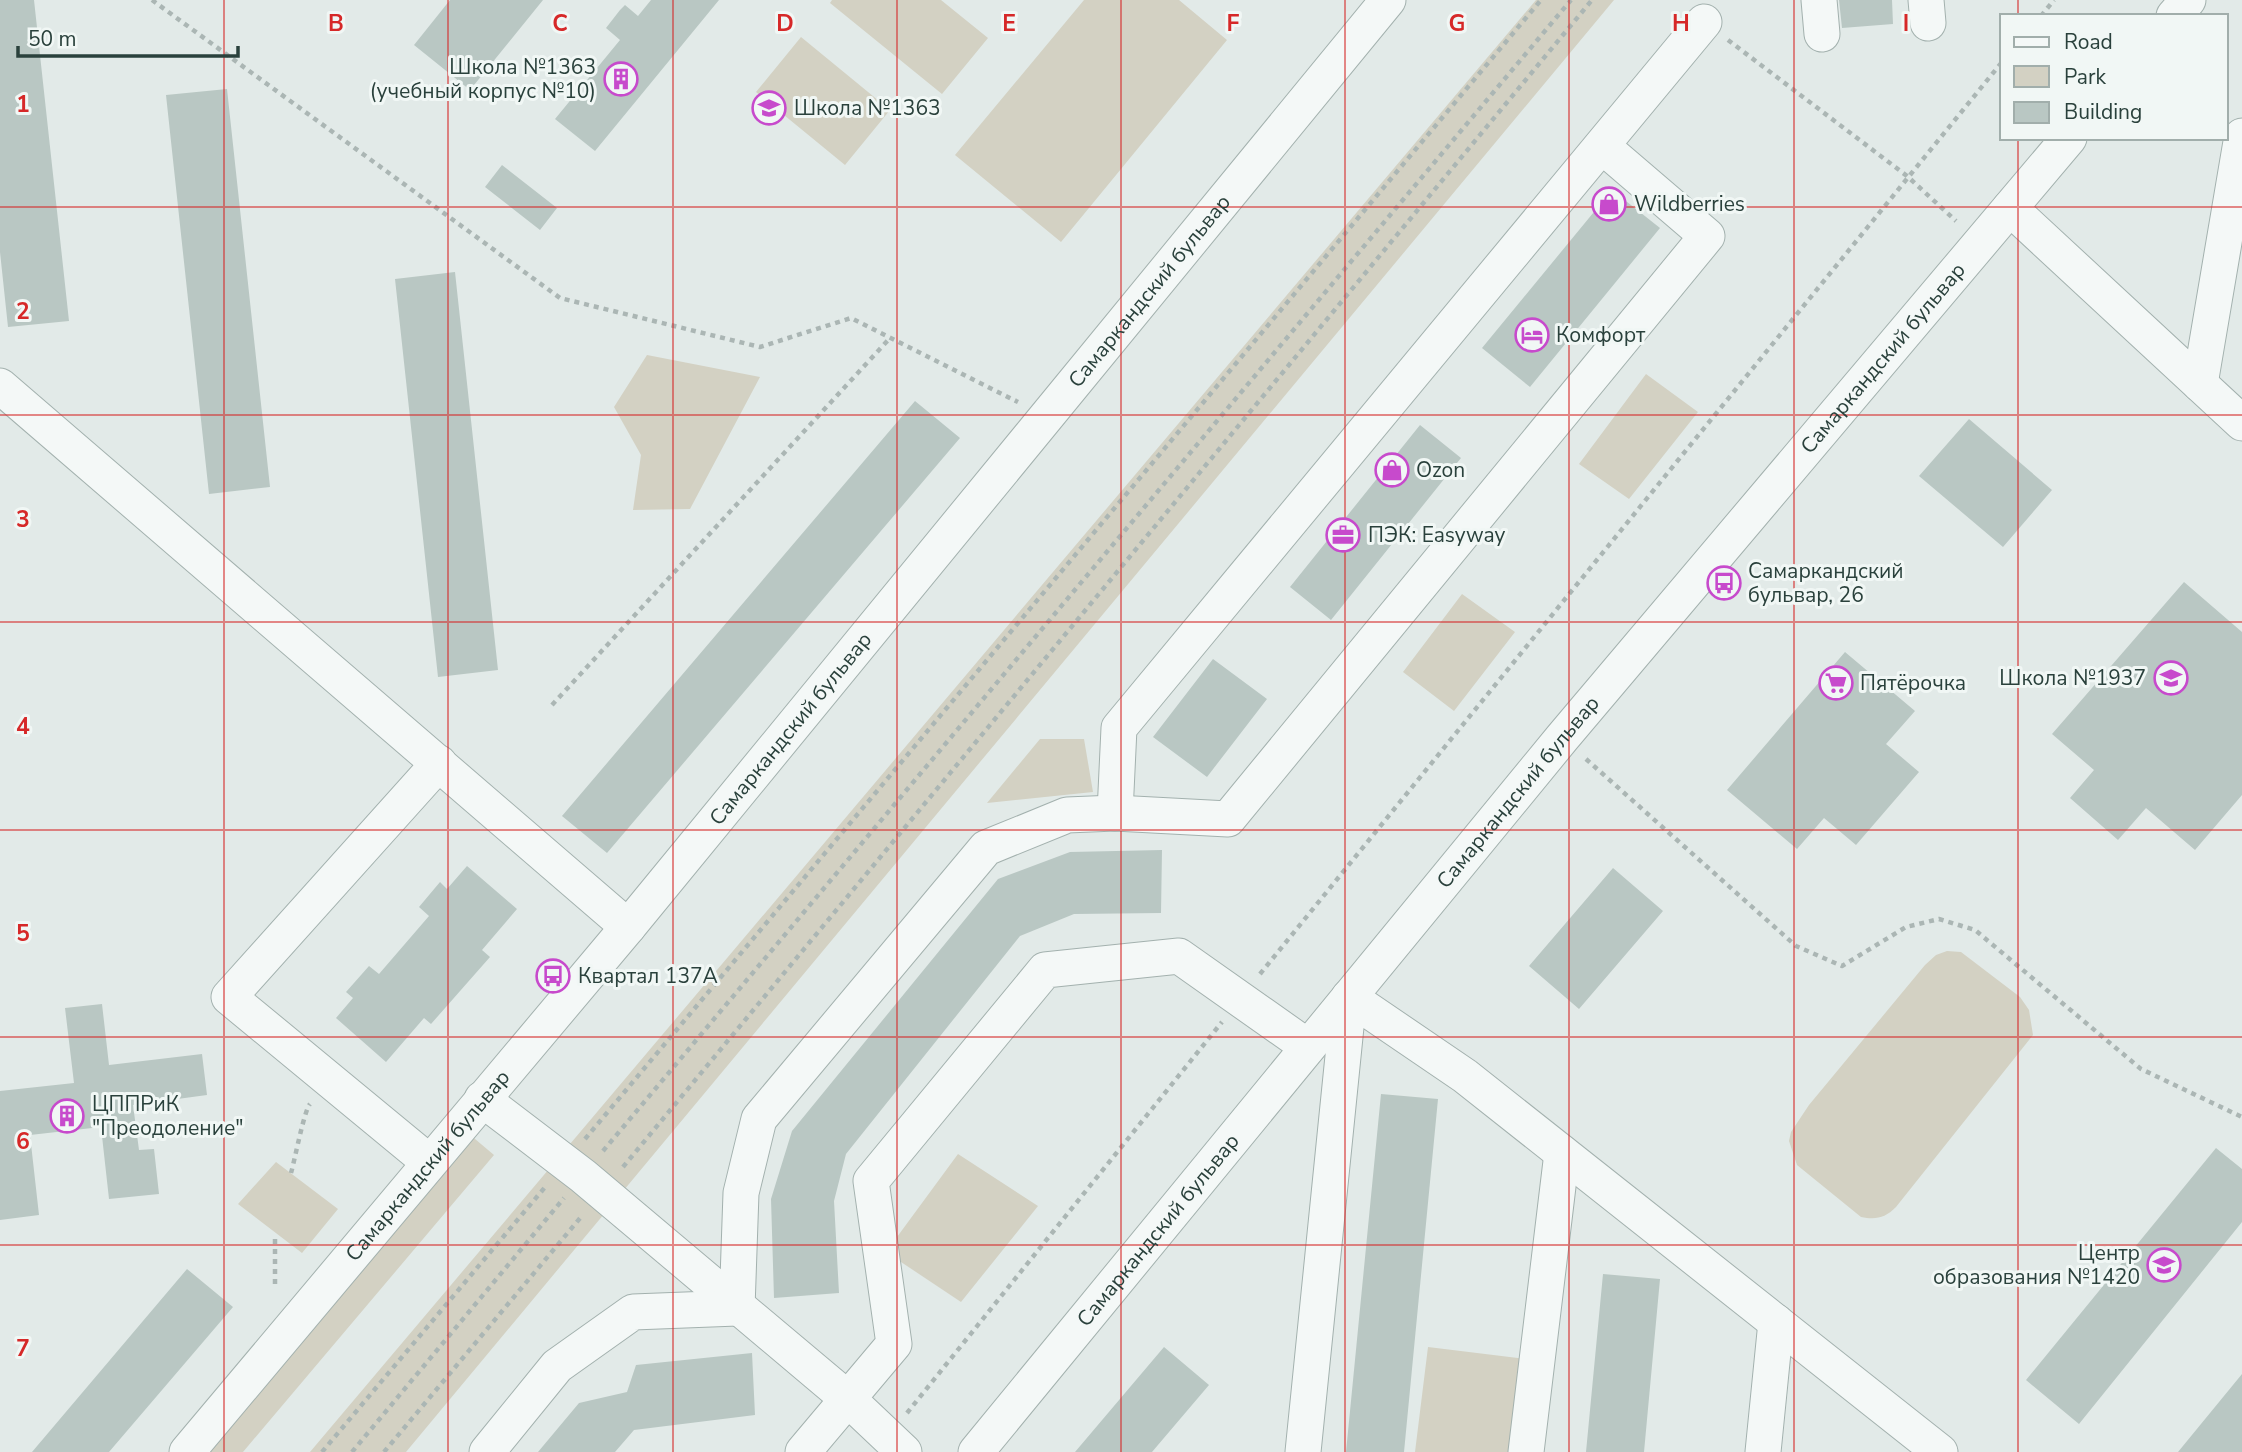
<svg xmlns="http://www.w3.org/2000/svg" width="2242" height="1452" viewBox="0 0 2242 1452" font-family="'Nunito Sans',sans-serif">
<rect width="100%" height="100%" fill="#e2eae8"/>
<path fill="#d3d1c3" d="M832,0H941L988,38L942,94L830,3Z
M1084,0H1179L1227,40L1061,242L955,155Z
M1536,0H1614L406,1452H310Z
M801,37L890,110L845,165L756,92Z
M647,355L760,377L690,509L633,510L641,455L614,407Z
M1646,374L1698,412L1629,499L1579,464Z
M1462,594L1515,632L1454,711L1403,672Z
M1040,739H1084L1093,792L987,803Z
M1947,951L1961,952L2020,997L2029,1010L2033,1035L1896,1207C1885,1218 1876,1220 1861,1217L1797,1165L1789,1141L1791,1132L1809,1105L1925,965L1936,955Z
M462,1128L494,1155L243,1452H206Z
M958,1154L1038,1206L961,1302L886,1252Z
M276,1162L338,1209L302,1253L238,1204Z
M1428,1347L1527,1359L1516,1452H1415Z"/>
<path fill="#b9c7c3" d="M0,0H34L69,321L8,327L0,252Z
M450,0H543L470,90L414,45Z
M651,0H719L595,151L555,119L620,40L606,28L620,10L625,5L638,16Z
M1839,0H1892L1893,24L1842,28Z
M227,89L270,487L209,494L166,95Z
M502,165L557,208L540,230L485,187Z
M1612,190L1660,228L1530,387L1482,348Z
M455,272L498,670L438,677L395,279Z
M915,401L960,438L607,853L562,816Z
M1969,419L2052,490L2003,547L1919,476Z
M1420,425L1461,458L1331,620L1290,587Z
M2184,582L2242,632V795L2195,850L2146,808L2118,840L2070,798L2094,770L2052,734Z
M1845,652L1915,711L1886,744L1919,772L1856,845L1824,818L1797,849L1727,790Z
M1213,659L1267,699L1207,777L1153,737Z
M1162,850L1161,913L1074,914L1020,936L846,1154L834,1201L839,1293L774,1298L771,1199L792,1131L998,879L1070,852Z
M467,866L517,909L482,950L490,957L431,1024L424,1018L386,1062L336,1018L353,998L346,992L369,966L379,974L429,916L419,907L440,882L447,889Z
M1613,868L1663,911L1579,1009L1529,966Z
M102,1004L109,1065L202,1054L207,1095L133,1105L139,1150L154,1149L159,1194L109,1199L101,1127L30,1135L39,1215L0,1220V1091L74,1083L65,1008Z
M1381,1094L1438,1099L1404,1452H1346Z
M2216,1148L2242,1169V1222L2079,1424L2026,1380Z
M187,1269L233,1307L109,1452H32Z
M1603,1274L1660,1279L1644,1452H1586Z
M1164,1347L1209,1385L1152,1452H1075Z
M752,1353L755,1415L634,1430L615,1452H538L579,1403L627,1392L636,1365Z
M2242,1374V1452H2178Z"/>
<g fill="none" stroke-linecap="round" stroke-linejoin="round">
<defs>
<g id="minor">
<path d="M1819,0L1822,34"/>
<path d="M1926,0L1928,23"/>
<path d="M2174,16L2188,0"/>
<path d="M2010,208L2242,423"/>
<path d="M2200,384L2242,136"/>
<path d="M0,386L628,927"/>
<path d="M1115,813L1119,728L1704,22"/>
<path d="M482,1099L583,1176L848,1399L904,1452"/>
<path d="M429,1162L229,997L439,763"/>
<path id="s1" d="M187,1452L628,927L1388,0"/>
<path d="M487,1452L557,1366L633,1312L737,1308L741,1193L759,1119L986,848L1067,815L1115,813L1228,819L1707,236L1602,146"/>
<path d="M803,1452L894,1344L871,1181L1045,970L1179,956L1308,1047"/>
<path id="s2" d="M976,1452L1562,738L2069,138"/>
<path d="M1303,1452L1349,997L1465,1076L1940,1452"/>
<path d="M1526,1452L1562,1153"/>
<path d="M1763,1452L1776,1322"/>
</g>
</defs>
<use href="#minor" stroke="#a3b1ae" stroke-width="37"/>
<path stroke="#abb6b4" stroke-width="4.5" stroke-dasharray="5 5" stroke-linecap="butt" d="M152,0L560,298L760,347L851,318L1018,402
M2041,16L2054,0
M1728,40L1907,176L1956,221
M552,705L890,338
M1586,759L1796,946L1842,966L1906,927L1939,919L1975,930L2141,1069L2242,1117
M1260,974L2002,62
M585,1139L1541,0
M603,1151L1571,0
M623,1167L1592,0
M291,1173C295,1159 304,1111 310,1104
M275,1284V1234
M907,1413L1222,1022
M322,1452L546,1186
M352,1452L564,1198
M384,1452L581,1217"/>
<use href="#minor" stroke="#f4f8f7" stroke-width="35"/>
</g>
<path fill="none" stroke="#d62828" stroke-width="2" stroke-opacity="0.55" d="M224,0V1452M448,0V1452M673,0V1452M897,0V1452M1121,0V1452M1345,0V1452M1569,0V1452M1794,0V1452M2018,0V16M2018,138V1452M0,207H2242M0,415H2242M0,622H2242M0,830H2242M0,1037H2242M0,1245H2242"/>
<defs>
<symbol id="building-ring" viewBox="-11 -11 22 22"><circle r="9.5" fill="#f1f7f5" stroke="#c74acc" stroke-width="1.5"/><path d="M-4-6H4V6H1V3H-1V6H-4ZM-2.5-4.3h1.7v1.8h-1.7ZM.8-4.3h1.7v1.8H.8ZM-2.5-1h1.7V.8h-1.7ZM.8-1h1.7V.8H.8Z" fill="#c74acc"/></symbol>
<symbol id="school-ring" viewBox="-11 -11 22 22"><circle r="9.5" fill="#f1f7f5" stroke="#c74acc" stroke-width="1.5"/><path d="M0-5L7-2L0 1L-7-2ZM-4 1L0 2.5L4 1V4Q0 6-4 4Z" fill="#c74acc"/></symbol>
<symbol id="shop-ring" viewBox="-11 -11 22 22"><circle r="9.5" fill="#f1f7f5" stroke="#c74acc" stroke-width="1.5"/><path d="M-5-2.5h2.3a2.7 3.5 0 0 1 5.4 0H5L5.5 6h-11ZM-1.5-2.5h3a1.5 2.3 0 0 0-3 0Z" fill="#c74acc"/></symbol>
<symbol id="hotel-ring" viewBox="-11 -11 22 22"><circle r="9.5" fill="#f1f7f5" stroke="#c74acc" stroke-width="1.5"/><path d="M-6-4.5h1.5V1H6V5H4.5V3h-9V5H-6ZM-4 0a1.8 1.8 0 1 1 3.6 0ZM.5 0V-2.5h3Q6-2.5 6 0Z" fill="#c74acc"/></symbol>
<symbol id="office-ring" viewBox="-11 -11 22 22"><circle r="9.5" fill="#f1f7f5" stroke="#c74acc" stroke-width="1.5"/><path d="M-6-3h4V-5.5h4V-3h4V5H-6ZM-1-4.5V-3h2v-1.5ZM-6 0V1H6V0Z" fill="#c74acc"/></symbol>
<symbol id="bus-ring" viewBox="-11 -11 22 22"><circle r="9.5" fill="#f1f7f5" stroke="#c74acc" stroke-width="1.5"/><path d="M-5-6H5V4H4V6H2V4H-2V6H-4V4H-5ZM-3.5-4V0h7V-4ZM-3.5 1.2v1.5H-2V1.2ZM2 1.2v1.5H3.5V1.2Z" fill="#c74acc"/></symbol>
<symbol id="supermarket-ring" viewBox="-11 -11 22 22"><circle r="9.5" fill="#f1f7f5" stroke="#c74acc" stroke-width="1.5"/><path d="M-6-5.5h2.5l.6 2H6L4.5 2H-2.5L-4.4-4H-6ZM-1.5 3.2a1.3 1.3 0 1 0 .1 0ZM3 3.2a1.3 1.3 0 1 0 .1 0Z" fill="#c74acc"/></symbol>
</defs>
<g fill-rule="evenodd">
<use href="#building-ring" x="602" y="60" width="38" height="38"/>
<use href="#school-ring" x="750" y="89" width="38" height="38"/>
<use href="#shop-ring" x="1590" y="185" width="38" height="38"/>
<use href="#hotel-ring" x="1513" y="316" width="38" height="38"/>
<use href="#shop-ring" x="1373" y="451" width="38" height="38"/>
<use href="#office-ring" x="1324" y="516" width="38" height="38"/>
<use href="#bus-ring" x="1705" y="564" width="38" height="38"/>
<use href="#school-ring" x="2152" y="659" width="38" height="38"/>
<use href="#supermarket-ring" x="1817" y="664" width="38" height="38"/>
<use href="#bus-ring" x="534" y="957" width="38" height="38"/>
<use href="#building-ring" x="48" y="1097" width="38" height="38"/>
<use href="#school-ring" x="2145" y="1246" width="38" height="38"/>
</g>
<g text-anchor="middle" stroke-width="6" stroke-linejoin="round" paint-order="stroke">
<g font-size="21" fill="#2a413c" stroke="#f1f7f5" text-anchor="start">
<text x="596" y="74" text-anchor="end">Школа №1363<tspan x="596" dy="24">(учебный корпус №10)</tspan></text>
<text x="794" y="115">Школа №1363</text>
<text x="1634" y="211">Wildberries</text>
<text x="1556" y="342">Комфорт</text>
<text x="1416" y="477">Ozon</text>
<text x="1368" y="542">ПЭК: Easyway</text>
<text x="1748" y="578">Самаркандский<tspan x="1748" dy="24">бульвар, 26</tspan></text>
<text x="2146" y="685" text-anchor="end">Школа №1937</text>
<text x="1860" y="690">Пятёрочка</text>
<text x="578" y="983">Квартал 137А</text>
<text x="92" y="1111">ЦППРиК<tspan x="92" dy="24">"Преодоление"</tspan></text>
<text x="2140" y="1260" text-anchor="end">Центр<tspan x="2140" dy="24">образования №1420</tspan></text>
</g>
<g font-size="21" fill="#2a413c" stroke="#f1f7f5">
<text dy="7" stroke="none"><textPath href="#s1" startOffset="1508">Самаркандский бульвар</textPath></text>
<text dy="7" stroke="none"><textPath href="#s2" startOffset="1421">Самаркандский бульвар</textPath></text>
<text dy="7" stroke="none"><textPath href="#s1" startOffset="942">Самаркандский бульвар</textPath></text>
<text dy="7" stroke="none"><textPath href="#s2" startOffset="854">Самаркандский бульвар</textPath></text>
<text dy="7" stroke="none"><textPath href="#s1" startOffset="374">Самаркандский бульвар</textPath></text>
<text dy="7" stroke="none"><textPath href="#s2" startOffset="287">Самаркандский бульвар</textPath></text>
</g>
</g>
<g font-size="23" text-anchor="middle" font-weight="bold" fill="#d62828" stroke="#f1f7f5" stroke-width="6" stroke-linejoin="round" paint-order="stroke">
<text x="336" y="31">B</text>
<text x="560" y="31">C</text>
<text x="785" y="31">D</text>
<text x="1009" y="31">E</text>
<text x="1233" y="31">F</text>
<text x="1457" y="31">G</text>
<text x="1681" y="31">H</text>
<text x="1906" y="31">I</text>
<text x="23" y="112">1</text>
<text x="23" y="319">2</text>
<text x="23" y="527">3</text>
<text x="23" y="734">4</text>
<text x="23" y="941">5</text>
<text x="23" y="1149">6</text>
<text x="23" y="1356">7</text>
</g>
<rect x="2000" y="14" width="228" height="126" fill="#f1f7f5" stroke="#a1aeab" stroke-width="2"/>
<rect x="2014" y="37" width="35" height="10" fill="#f4f8f7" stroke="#a1aeab" stroke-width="2"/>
<text x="2064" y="49" font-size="21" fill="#2a413c">Road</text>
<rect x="2014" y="66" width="35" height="21" fill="#d3d1c3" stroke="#a1aeab" stroke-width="2"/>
<text x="2064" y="84" font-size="21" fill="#2a413c">Park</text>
<rect x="2014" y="102" width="35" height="21" fill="#b9c7c3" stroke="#a1aeab" stroke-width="2"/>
<text x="2064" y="119" font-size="21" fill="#2a413c">Building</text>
<path d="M18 46v10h220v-10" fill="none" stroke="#2a413c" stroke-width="3.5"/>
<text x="28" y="46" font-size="21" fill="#2a413c" stroke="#f1f7f5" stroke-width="5" paint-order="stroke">50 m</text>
</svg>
